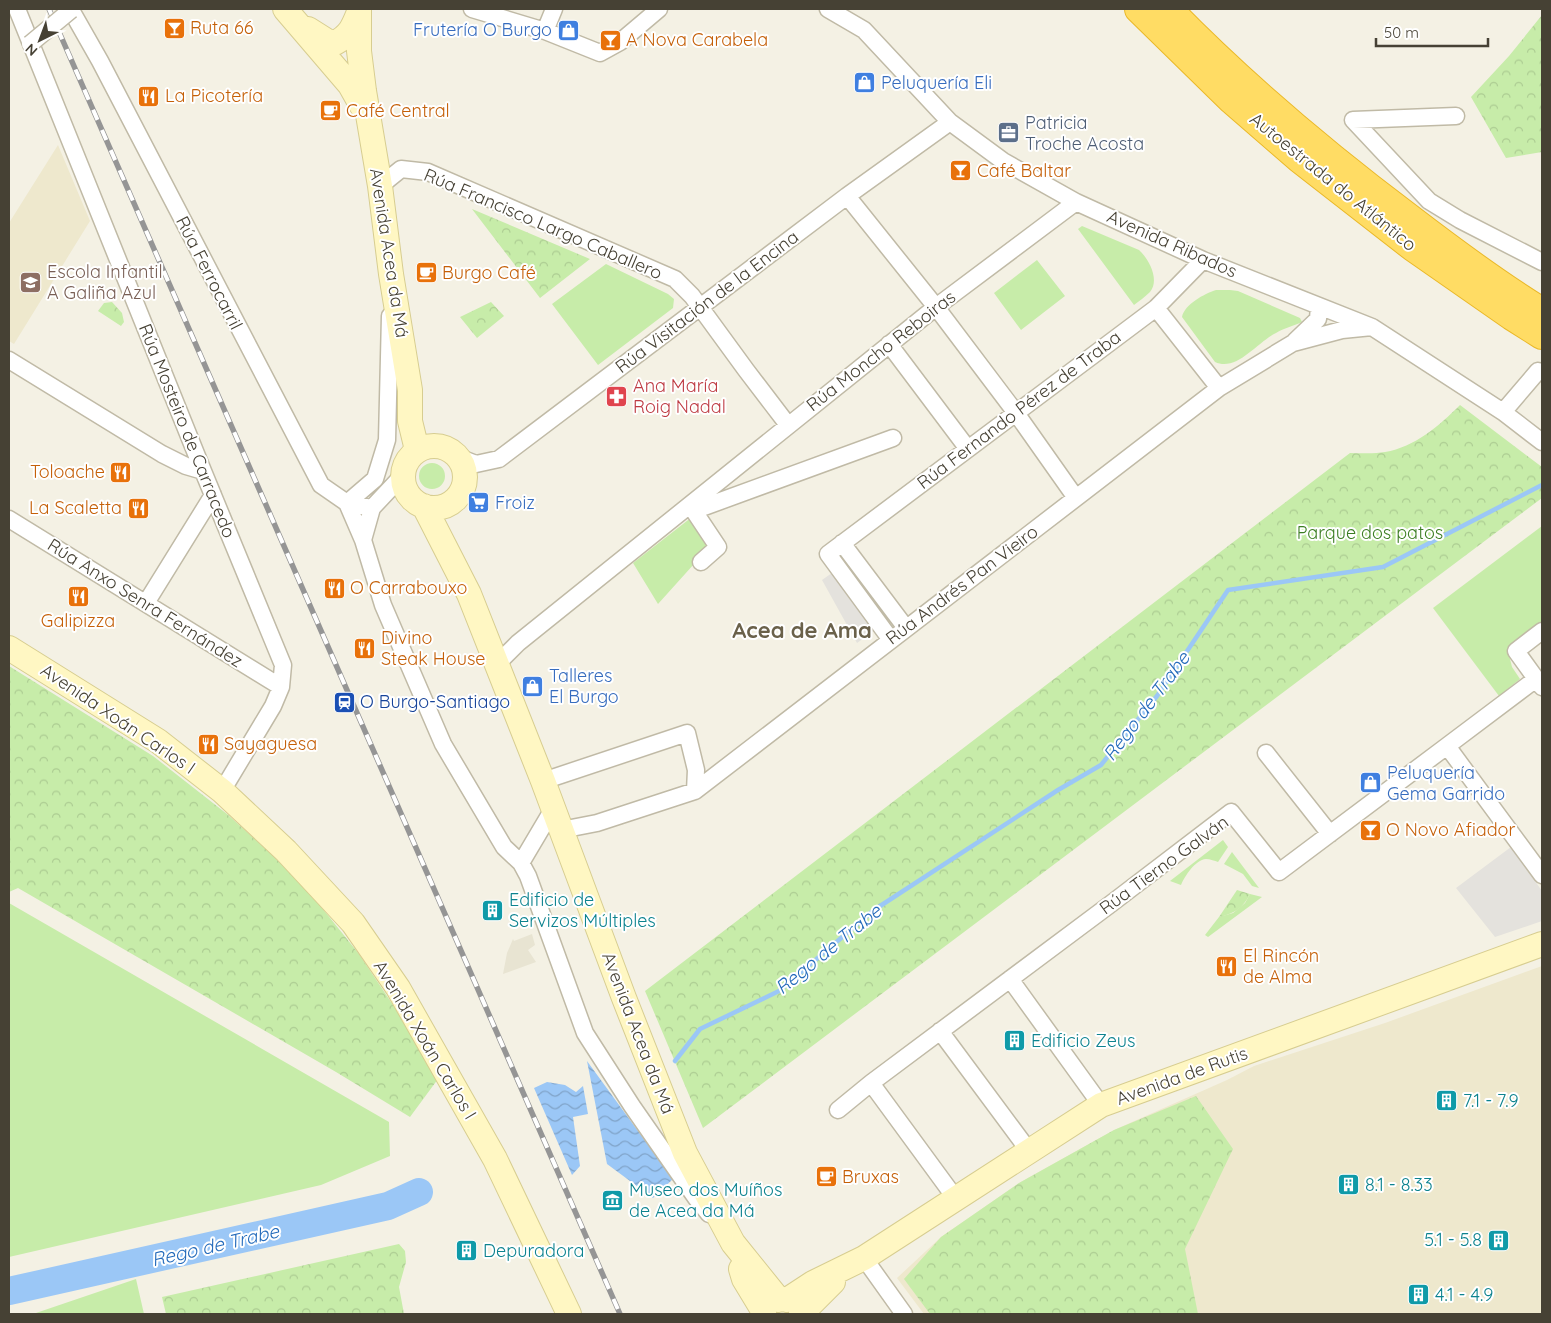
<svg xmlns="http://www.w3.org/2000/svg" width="1551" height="1323" viewBox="0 0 1551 1323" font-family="Quicksand,sans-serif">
<defs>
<pattern id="forest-crowns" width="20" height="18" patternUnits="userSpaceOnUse" patternTransform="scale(1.25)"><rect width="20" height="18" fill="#c7eca9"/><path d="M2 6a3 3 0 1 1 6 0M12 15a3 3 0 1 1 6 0" fill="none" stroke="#accc92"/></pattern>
<pattern id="water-waves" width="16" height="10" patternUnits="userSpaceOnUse" patternTransform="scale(1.25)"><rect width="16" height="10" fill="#9bc7f6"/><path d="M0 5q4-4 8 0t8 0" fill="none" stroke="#80a3c8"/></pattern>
</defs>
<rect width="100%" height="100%" fill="#f4f1e4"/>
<path fill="#e8e4d2" d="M532,934L535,945L528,950L536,962L503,974L507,953L513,939L514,941Z"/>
<path fill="#eee8cd" d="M58,145L90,221L14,344L9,341V223Z
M1542,966V1314H924L897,1278L941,1237L1019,1183L1114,1130L1227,1080L1254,1066L1385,1023Z"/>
<path fill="#c7eca9" d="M1082,226L1139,250C1149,259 1160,280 1150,292C1145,297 1139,301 1134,305L1078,229Z
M1037,260L1065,296L1021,330L994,293Z
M606,264L668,294L674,299L673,308L598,365L552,304Z
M1216,290H1230L1238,291L1300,318L1302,322C1293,326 1284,328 1276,333C1257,342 1237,372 1215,362L1182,317C1185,304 1204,294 1216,290Z
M419 476a13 13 0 1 1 26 0a13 13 0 1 1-26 0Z
M692,517L712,544L658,604L633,563Z
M1542,526V621L1514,642L1508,651L1512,667L1520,679L1499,696L1433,608Z
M1223,840L1228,847L1218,862C1215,861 1210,859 1206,859C1195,860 1185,876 1181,885L1170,881Z
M1232,852L1259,888L1252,886L1243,874L1224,864Z
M1250,894L1262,897L1208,937L1205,935L1219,917L1233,913L1245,903Z
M9,903L389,1122L390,1156L321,1185L9,1257Z
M136,1279L144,1314H33Z"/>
<path fill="url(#forest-crowns)" d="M1542,15V152L1506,158L1471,97L1509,56Z
M472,209L590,259L540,298Z
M112,302L122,313L124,322L121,326L98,311L104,303Z
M491,302L504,316L477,338L460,317Z
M1460,405L1542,467V498L703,1128L645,991L1350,453C1361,453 1374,454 1385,452C1415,447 1439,426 1460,405Z
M9,666L153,756L227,814L269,852L310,893L359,954L403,1020L438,1079L410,1117L336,1072L18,888L9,892Z
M1237,890L1250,894C1243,908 1234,914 1219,917Z
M1196,1096L1233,1149L1185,1249L1198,1314H930L904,1279L941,1237L1019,1183L1114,1130Z
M399,1244L405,1251L406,1262L399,1287L404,1314H166L162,1297Z"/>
<path fill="#e4e2dd" d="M846,563L889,620L857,643L822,580Z
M1511,847L1542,891V921L1495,937L1456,888Z"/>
<path fill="url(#water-waves)" d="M587,1061L673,1179L653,1198L607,1164Z
M547,1082L565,1085L576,1092L583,1086L588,1114L573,1117L580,1166L572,1175L534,1088Z"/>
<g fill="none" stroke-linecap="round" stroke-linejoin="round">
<path stroke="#9bc7f6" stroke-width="4.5" d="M675,1061L700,1029L779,991L874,910L1058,790L1101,765L1157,696L1228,590L1383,567L1542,485"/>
<path stroke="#9bc7f6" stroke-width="28" d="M9,1291L388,1206L419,1192"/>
<defs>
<path id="street" d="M17,9L203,471L283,665L281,687L273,706L222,791
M72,9L71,10L100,61L321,485L347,503L372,508
M472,9L545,31L600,53L620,42L659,9
M828,9L864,30L950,122L1003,161L1076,202L1203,260L1372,327L1503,412L1542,442
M545,31L554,9
M1456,116L1353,120L1429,201L1460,220L1542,262
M380,186L401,169L428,172L675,279L692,296L746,370L788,425
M847,196L936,307L1016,413L1076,498
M1156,308L1219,388
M1295,341L1318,319L1319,306
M889,344L968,449
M9,360L162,454L186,466L203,471
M1503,412L1538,371
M458,457L476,464L499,459L847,196L950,122
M347,503L363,540L383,605L443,744L504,847L521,863L528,876L585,1033L632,1106L696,1198L709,1214
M347,503L375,479L387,440L390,316
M690,505L704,507L893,438
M690,505L718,547L701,562
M9,519L281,687
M363,540L372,508L403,475
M842,543L906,628
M146,603L213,495
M1542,631L1516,651L1542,687
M891,640L828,554L1156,308L1203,260
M496,665L518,643L936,307L1076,202
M1536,679L1447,746L1542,875
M1266,753L1330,834
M543,781L687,733L696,770L695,791
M561,830L597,823L695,791L1219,388L1293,343L1342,330L1372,327
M521,863L553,809
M1010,979L1101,1105
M940,1031L1029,1151
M838,1110L871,1083
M956,1199L871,1083L1112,903L1231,812L1279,872L1447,746
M864,1258L904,1314"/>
<path id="secondary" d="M285,9L350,85L363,108
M359,9V51L364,91L380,186L391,274L410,390V421L417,450
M308,29L327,41L335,43C350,35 353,27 359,12
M403 477a31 31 0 1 1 62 0a31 31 0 1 1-62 0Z
M424,506L469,594L543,781L624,998L685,1153L733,1243L779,1300
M9,648L158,741L222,791L286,851L353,923L398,988L495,1159L569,1314
M741,1269L744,1279L764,1312
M787,1300L813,1283L864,1258L1101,1105L1542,944
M801,1314L833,1282"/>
<path id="highway" d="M1139,9L1232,100L1300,159L1413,247L1512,316L1542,335
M1168,9C1242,85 1324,154 1409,218C1452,251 1496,284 1542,312"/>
</defs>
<use href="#street" stroke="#c0baa6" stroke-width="19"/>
<use href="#secondary" stroke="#d7cd90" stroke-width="26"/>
<use href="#highway" stroke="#eab828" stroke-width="30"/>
<use href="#street" stroke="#fff" stroke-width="16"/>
<use href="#secondary" stroke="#fff7c3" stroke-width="24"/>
<use href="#highway" stroke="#ffdc64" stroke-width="28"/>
<defs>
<path id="rail" d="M49,9L620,1314"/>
</defs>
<use href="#rail" stroke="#959595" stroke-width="5.5"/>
<use href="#rail" stroke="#fff" stroke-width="4" stroke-dasharray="11" stroke-linecap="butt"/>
<defs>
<path id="street-bridge" d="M30,44L71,10"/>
</defs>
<use href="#street-bridge" stroke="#c0baa6" stroke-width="19" stroke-linecap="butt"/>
<use href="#street-bridge" stroke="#fff" stroke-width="16"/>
</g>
<defs>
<symbol id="bar-square" viewBox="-11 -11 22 22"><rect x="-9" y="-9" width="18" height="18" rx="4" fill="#e8710a" stroke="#fff"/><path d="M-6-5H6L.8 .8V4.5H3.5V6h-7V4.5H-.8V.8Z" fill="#fff"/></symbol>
<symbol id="shop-square" viewBox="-11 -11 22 22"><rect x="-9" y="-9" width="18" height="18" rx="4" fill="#3f7fe0" stroke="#fff"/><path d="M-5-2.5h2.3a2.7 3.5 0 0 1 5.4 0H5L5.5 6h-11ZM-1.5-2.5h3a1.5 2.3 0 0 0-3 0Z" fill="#fff"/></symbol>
<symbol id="restaurant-square" viewBox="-11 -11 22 22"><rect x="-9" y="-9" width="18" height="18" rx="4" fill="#e8710a" stroke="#fff"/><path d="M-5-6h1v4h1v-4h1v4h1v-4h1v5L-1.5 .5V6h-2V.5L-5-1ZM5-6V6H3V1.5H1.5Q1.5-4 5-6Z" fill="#fff"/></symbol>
<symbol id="cafe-square" viewBox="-11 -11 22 22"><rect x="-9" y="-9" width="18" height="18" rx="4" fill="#e8710a" stroke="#fff"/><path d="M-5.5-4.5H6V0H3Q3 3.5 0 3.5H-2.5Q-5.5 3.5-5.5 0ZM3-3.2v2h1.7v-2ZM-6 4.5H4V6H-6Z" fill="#fff"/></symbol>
<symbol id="office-square" viewBox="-11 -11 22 22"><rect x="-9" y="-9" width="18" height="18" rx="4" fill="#5c6f8a" stroke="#fff"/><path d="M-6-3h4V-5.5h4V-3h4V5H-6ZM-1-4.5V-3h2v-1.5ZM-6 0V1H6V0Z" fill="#fff"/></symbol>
<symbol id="school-square" viewBox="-11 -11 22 22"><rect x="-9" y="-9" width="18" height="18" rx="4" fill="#8d6e63" stroke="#fff"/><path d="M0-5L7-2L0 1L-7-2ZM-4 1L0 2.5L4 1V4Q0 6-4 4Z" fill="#fff"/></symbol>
<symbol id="pharmacy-square" viewBox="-11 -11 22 22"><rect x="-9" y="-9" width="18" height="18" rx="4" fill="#e0444e" stroke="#fff"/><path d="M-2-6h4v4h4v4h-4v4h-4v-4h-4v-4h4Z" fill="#fff"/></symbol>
<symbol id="supermarket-square" viewBox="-11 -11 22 22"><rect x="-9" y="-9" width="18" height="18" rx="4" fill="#3f7fe0" stroke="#fff"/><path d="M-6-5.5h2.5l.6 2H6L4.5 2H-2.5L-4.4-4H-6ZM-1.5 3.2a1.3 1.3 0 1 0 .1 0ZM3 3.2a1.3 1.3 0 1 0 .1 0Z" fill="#fff"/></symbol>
<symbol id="station-square" viewBox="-11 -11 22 22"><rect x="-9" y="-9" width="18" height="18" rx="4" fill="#1a4fb4" stroke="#fff"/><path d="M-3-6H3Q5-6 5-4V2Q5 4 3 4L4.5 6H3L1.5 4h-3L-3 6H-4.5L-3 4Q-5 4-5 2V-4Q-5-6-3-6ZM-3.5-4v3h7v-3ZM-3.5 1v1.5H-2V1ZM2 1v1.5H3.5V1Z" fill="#fff"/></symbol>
<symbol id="building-square" viewBox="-11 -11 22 22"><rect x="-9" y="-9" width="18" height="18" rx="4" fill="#0f9aa8" stroke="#fff"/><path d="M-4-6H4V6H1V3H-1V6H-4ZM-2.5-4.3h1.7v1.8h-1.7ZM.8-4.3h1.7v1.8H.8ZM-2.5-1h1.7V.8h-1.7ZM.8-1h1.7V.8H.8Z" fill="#fff"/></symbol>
<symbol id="museum-square" viewBox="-11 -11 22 22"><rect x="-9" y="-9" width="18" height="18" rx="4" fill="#0f9aa8" stroke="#fff"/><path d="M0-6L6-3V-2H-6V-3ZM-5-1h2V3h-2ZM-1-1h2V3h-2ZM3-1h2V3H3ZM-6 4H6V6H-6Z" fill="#fff"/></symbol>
</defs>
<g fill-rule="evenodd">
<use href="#bar-square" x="162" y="16" width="25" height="25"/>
<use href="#shop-square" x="556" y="18" width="25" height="25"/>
<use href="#bar-square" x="598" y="28" width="25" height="25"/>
<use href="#shop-square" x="852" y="70" width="25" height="25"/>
<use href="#restaurant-square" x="136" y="84" width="25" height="25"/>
<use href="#cafe-square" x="318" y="98" width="25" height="25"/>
<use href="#office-square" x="996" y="120" width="25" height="25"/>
<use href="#bar-square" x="948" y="158" width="25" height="25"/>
<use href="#cafe-square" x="414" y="260" width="25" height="25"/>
<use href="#school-square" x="18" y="270" width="25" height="25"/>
<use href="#pharmacy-square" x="604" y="384" width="25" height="25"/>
<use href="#restaurant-square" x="108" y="460" width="25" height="25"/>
<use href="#supermarket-square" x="466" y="490" width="25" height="25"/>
<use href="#restaurant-square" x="126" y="496" width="25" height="25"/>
<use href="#restaurant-square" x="322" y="576" width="25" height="25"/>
<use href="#restaurant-square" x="66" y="584" width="25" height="25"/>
<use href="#restaurant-square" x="352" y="636" width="25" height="25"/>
<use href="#shop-square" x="520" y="674" width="25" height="25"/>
<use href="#station-square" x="332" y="690" width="25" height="25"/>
<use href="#restaurant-square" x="196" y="732" width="25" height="25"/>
<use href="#shop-square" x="1358" y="770" width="25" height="25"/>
<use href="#bar-square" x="1358" y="818" width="25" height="25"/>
<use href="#building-square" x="480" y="898" width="25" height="25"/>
<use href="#restaurant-square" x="1214" y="954" width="25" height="25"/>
<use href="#building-square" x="1002" y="1028" width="25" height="25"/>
<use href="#building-square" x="1434" y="1088" width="25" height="25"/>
<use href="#cafe-square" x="814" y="1164" width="25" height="25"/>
<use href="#building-square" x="1336" y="1172" width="25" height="25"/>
<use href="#museum-square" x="600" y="1188" width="25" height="25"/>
<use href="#building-square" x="1486" y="1228" width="25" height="25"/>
<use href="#building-square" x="454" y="1238" width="25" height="25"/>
<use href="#building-square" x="1406" y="1282" width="25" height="25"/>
</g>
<g text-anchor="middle" stroke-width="4" stroke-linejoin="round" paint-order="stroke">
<g font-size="18" fill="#c56008" stroke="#fff" text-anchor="start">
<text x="190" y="34">Ruta 66</text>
<text x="626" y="46">A Nova Carabela</text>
<text x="165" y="102">La Picotería</text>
<text x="346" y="117">Café Central</text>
<text x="977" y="177">Café Baltar</text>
<text x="442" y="279">Burgo Café</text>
<text x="105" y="478" text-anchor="end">Toloache</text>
<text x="122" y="514" text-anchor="end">La Scaletta</text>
<text x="350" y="594">O Carrabouxo</text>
<text x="78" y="627" text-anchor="middle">Galipizza</text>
<text x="381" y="644">Divino<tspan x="381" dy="21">Steak House</tspan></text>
<text x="224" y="750">Sayaguesa</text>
<text x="1386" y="836">O Novo Afiador</text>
<text x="1243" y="962">El Rincón<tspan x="1243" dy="21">de Alma</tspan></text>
<text x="842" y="1183">Bruxas</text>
</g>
<g font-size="18" fill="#366cbe" stroke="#fff" text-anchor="start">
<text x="552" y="36" text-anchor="end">Frutería O Burgo</text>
<text x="881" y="89">Peluquería Eli</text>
<text x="495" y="509">Froiz</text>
<text x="549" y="682">Talleres<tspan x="549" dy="21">El Burgo</tspan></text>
<text x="1387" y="779">Peluquería<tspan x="1387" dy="21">Gema Garrido</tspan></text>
</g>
<g font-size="18" fill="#4e5e75" stroke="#fff" text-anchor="start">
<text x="1025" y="129">Patricia<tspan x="1025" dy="21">Troche Acosta</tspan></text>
</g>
<g font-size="18" fill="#464134" stroke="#fff">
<text transform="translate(1333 182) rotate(39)" y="6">Autoestrada do Atlántico</text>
<text transform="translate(543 224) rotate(23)" y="6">Rúa Francisco Largo Caballero</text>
<text transform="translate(1172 244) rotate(24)" y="6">Avenida Ribados</text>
<text transform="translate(389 253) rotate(81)" y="6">Avenida Acea da Má</text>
<text transform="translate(209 273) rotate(63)" y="6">Rúa Ferrocarril</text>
<text transform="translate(707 302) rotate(-37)" y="6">Rúa Visitación de la Encina</text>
<text transform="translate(881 351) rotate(-38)" y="6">Rúa Moncho Reboiras</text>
<text transform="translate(1019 410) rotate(-37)" y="6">Rúa Fernando Pérez de Traba</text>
<text transform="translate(187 431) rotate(68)" y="6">Rúa Mosteiro de Carracedo</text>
<text transform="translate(962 585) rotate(-37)" y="6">Rúa Andrés Pan Vieiro</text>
<text transform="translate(145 603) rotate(32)" y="6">Rúa Anxo Senra Fernández</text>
<text transform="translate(118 719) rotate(34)" y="6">Avenida Xoán Carlos I</text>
<text transform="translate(1164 865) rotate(-36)" y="6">Rúa Tierno Galván</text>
<text transform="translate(638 1033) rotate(69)" y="6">Avenida Acea da Má</text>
<text transform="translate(425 1040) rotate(59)" y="6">Avenida Xoán Carlos I</text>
<text transform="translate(1182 1076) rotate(-20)" y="6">Avenida de Rutis</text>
</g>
<g font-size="18" fill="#785e54" stroke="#fff" text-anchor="start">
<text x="47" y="278">Escola Infantil<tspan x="47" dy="21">A Galiña Azul</tspan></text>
</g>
<g font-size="18" fill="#be3a42" stroke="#fff" text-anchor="start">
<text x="633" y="392">Ana María<tspan x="633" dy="21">Roig Nadal</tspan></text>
</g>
<g font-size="18" fill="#3b7d22" stroke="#fff">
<text x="1370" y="539">Parque dos patos</text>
</g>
<g font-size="18" fill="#164399" stroke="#fff" text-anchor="start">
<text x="360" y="708">O Burgo-Santiago</text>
</g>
<g font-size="18" fill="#0d838f" stroke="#fff" text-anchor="start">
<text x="509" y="906">Edificio de<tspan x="509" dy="21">Servizos Múltiples</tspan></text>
<text x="1031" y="1047">Edificio Zeus</text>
<text x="1463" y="1107">7.1 - 7.9</text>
<text x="1365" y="1191">8.1 - 8.33</text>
<text x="629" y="1196">Museo dos Muíños<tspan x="629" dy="21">de Acea da Má</tspan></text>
<text x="1482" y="1246" text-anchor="end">5.1 - 5.8</text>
<text x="483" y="1257">Depuradora</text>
<text x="1435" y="1301">4.1 - 4.9</text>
</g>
<g font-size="19" font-style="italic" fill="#246bbb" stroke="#fff">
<text transform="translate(1146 706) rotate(-53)" y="7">Rego de Trabe</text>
<text transform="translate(828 949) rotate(-39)" y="7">Rego de Trabe</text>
<text transform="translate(215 1245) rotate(-13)" y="7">Rego de Trabe</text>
</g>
<g font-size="22" font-weight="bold" fill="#6a614a" stroke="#fff">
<text x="802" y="638">Acea de Ama</text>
</g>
</g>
<rect width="1551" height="1323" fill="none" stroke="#464134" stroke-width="20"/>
<g transform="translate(40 40) rotate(222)" stroke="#ffffff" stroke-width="4" paint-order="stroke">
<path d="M0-4L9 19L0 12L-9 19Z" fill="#464134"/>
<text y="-8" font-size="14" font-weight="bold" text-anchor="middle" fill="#464134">N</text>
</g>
<path d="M1376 38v8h112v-8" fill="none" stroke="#464134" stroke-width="2.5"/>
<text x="1384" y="38" font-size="15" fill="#464134" stroke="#ffffff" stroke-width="4" paint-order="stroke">50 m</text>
</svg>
